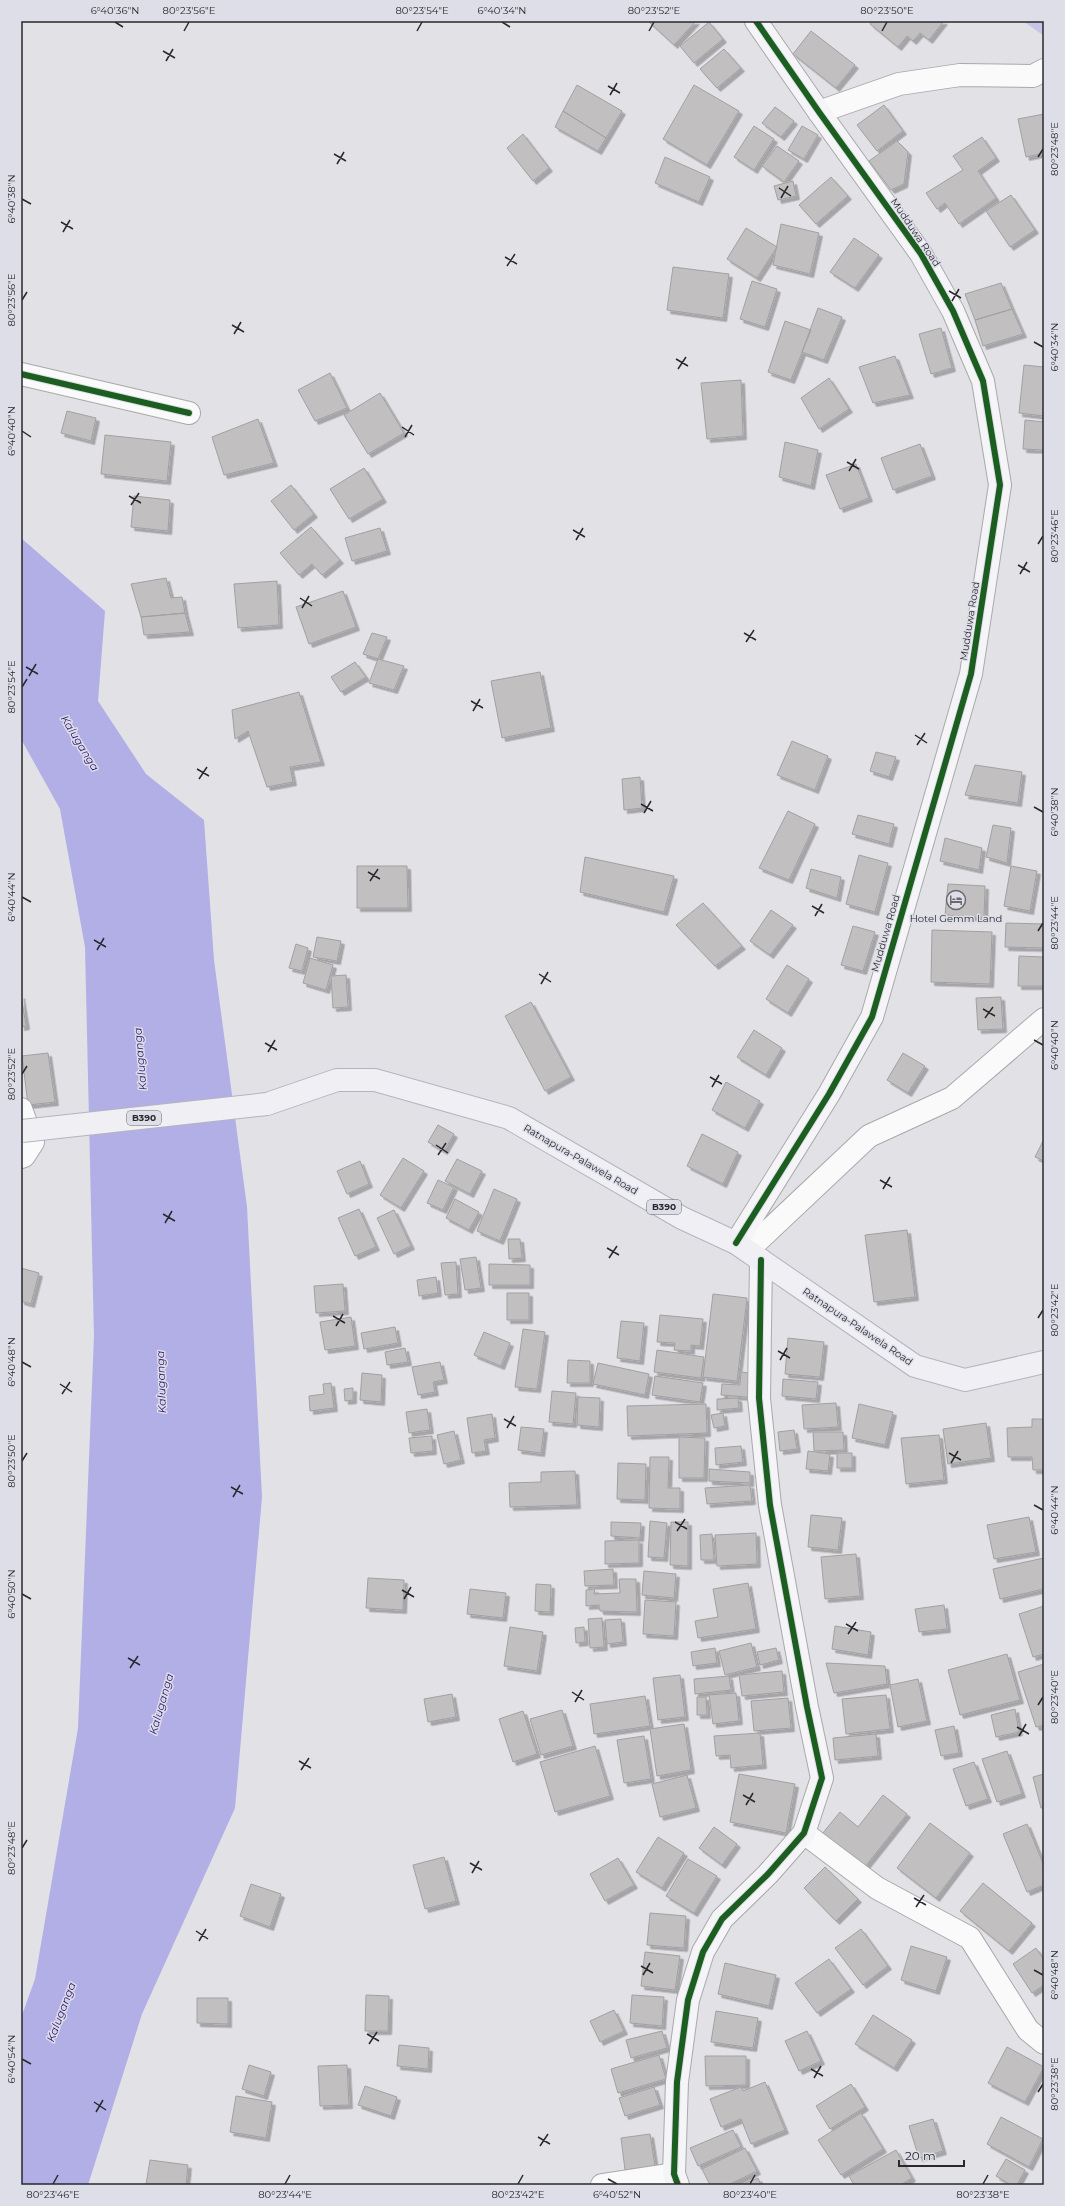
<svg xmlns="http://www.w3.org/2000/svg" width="1065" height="2206" viewBox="0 0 1065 2206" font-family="Montserrat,sans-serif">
<defs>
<filter id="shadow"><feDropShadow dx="3.5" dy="3.5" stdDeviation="0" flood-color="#0004"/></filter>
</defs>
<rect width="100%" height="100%" fill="#e1e1e6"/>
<path fill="#c6c5e5" d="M1023,21H1044V36Z"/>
<path fill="#b1afe6" d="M21,538L105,611L98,701L146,774L204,820L214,960L247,1207L262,1497L235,1808L142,2014L88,2185H21V2018L35,1979L78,1728L94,1336L85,947L60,809L21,739Z"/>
<path fill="#c1bfc0" stroke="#a2a0a1" filter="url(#shadow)" d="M648,21H696L674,45Z
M872,21H944L929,40L920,33L913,41L907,36L898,47L870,24Z
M709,22L723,39L694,63L680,46Z
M811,31L855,65L836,88L793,54Z
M724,49L741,68L717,88L700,69Z
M577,85L622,111L606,138L563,111Z
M694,85L739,111L707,165L663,139Z
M884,105L903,131L877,151L857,125Z
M775,107L794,121L781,137L762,123Z
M563,111L606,138L598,151L555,127Z
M1044,114V153L1026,157L1018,119Z
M754,126L774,139L754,170L734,157Z
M802,126L818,135L804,159L788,150Z
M523,134L549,168L533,181L507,148Z
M982,137L996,158L978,171L996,198L959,224L945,203L937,209L926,193L963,170L953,156Z
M897,141L908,152L904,184L891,190L869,161Z
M777,146L799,161L784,182L762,166Z
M665,157L710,177L699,202L655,183Z
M831,177L848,196L816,224L799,205Z
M793,181L796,196L778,200L774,186Z
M1011,195L1035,230L1010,247L986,211Z
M781,224L819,233L810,274L773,265Z
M746,228L777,247L757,278L727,259Z
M854,238L879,255L855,288L830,272Z
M673,267L729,274L723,318L667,310Z
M752,281L777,289L765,327L740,319Z
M1001,283L1012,309L975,320L965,294Z
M818,308L842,317L824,360L802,352Z
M1012,309L1023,334L983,346L975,320Z
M785,321L811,330L791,380L768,372Z
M941,328L952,368L931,374L919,334Z
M895,356L910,395L873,403L859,367Z
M1024,365L1044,367V416L1019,413Z
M330,373L347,408L315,421L298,390Z
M829,378L849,409L819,429L801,398Z
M741,380L743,436L707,439L701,383Z
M380,393L404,433L368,454L344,415Z
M67,411L96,418L91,441L61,433Z
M258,419L274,463L224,475L212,437Z
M1025,420L1044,422V450L1023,449Z
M105,435L171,442L167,481L101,474Z
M785,442L818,450L811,486L779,477Z
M920,444L932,476L893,490L881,458Z
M856,464L869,498L840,509L826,475Z
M364,468L383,499L349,519L330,489Z
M291,485L314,514L294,530L271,501Z
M134,496L170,500L168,531L131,527Z
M311,527L340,560L322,575L312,564L299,575L280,553Z
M380,528L387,551L352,561L345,538Z
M166,578L171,598L182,597L185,613L141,617L131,584Z
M277,581L279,625L238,628L234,584Z
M343,591L356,627L309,644L296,607Z
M185,613L190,632L144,635L141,617Z
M372,633L387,637L378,659L363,654Z
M378,659L404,666L394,690L369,683Z
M355,662L366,677L341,692L331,677Z
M540,672L551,728L502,738L491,681Z
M299,692L321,762L290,767L293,782L267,787L248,731L235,739L232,710Z
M792,741L828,756L815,790L777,775Z
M876,752L896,757L889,777L870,771Z
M975,765L1022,772L1018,803L965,795Z
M640,777L642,808L624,810L622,779Z
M788,811L815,824L789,880L759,868Z
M858,815L894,824L889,844L852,834Z
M993,825L1011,828L1007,863L986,857Z
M945,838L982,848L979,870L940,861Z
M859,855L888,863L875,912L846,904Z
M585,857L674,876L664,912L580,892Z
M357,866H407L408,908H357Z
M1011,866L1037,871L1030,911L1004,906Z
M811,869L841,877L837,898L806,888Z
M948,884L985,886L984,918L945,915Z
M703,903L742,946L715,966L676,925Z
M771,910L793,925L770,955L750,941Z
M1006,923L1044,924V948L1005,947Z
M853,926L875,932L863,971L841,965Z
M932,930L992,932L990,984L931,982Z
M317,937L341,941L337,961L313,957Z
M296,944L308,948L302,971L289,968Z
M1019,956L1044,957V986H1018Z
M310,958L333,965L326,990L303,983Z
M787,965L809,979L788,1013L766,999Z
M346,975L348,1007L333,1008L331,976Z
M21,995L26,1026L21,1027Z
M1001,997L1003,1029L978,1030L976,998Z
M531,1002L571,1077L545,1091L505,1016Z
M754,1030L782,1048L766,1075L737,1057Z
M48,1053L55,1102L28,1105L22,1056Z
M903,1053L925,1066L908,1093L887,1080Z
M726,1082L760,1101L745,1128L712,1110Z
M438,1125L454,1134L444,1151L428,1142Z
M702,1134L738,1152L723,1184L687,1166Z
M1044,1139V1161L1035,1157Z
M403,1158L424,1171L401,1208L380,1195Z
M457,1159L482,1171L470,1194L445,1181Z
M360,1161L369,1184L347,1194L337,1171Z
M438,1180L454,1187L443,1210L427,1203Z
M494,1189L517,1199L500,1241L477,1231Z
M455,1199L479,1212L469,1230L446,1218Z
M359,1209L376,1247L355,1256L338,1218Z
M394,1210L411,1246L394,1254L377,1218Z
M907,1230L915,1297L874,1302L865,1235Z
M508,1239H520L522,1258L509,1259Z
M476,1257L481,1288L465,1290L460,1259Z
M456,1262L458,1294L445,1295L441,1263Z
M489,1264L530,1265V1285H489Z
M21,1268L39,1273L31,1304L21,1301Z
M436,1277L438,1293L419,1296L417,1280Z
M343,1284L345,1311L316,1313L314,1286Z
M507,1293H529V1320H507Z
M713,1294L747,1298L737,1381L703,1377Z
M660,1315L703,1319L700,1346L691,1345V1351L674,1350L675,1343L657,1342Z
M351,1317L355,1346L325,1350L320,1322Z
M621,1321L644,1323L640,1361L617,1358Z
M395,1327L398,1343L364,1349L361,1333Z
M523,1329L545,1332L537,1389L515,1387Z
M484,1332L510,1343L501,1366L474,1355Z
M788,1338L824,1342L820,1377L785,1374Z
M405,1348L408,1362L387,1365L385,1352Z
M657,1350L704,1357L701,1378L654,1372Z
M568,1360L590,1361V1383H567Z
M440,1362L444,1380L433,1382L435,1392L418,1395L412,1367Z
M598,1363L649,1374L645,1395L593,1384Z
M741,1372L749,1373L748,1397L721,1395L722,1384L740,1385Z
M362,1373L382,1375L381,1402L360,1400Z
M655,1376L703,1383L700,1402L652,1395Z
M783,1379L818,1382L816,1399L782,1396Z
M331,1383L334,1408L310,1411L309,1396L324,1394L323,1384Z
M353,1388V1400L345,1401L344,1389Z
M552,1391L576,1393L573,1424L549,1422Z
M578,1397L600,1398L599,1427L577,1425Z
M738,1398L739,1408L717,1410V1399Z
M836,1403L838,1427L804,1429L802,1405Z
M706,1404L707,1433L628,1436L627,1406Z
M859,1404L893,1412L885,1445L852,1438Z
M427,1409L430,1430L409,1433L406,1412Z
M723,1413L725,1426L714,1428L711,1415Z
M492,1414L495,1438L484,1440L486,1451L472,1453L467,1418Z
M1032,1419H1044V1470H1033L1032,1457H1008L1007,1428L1032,1427Z
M986,1423L991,1458L948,1464L943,1429Z
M521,1427L544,1429L541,1453L518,1450Z
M794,1430L797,1449L780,1451L778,1432Z
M454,1431L461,1460L444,1464L437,1435Z
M813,1432H843L844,1450L814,1451Z
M939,1435L944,1480L906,1484L901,1438Z
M432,1436L433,1451L411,1453L409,1438Z
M679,1437L705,1438L704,1478H679Z
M741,1446L743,1462L716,1465L715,1448Z
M808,1451L830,1454L828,1471L806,1469Z
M837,1453H852V1468H837Z
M650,1457H669L668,1488H680V1509L649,1508Z
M618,1463L646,1464L645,1500L617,1499Z
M709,1469L750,1472V1483L709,1481Z
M575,1471L577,1505L510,1507L509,1483L541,1482V1472Z
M750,1485L752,1501L707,1504L705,1488Z
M811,1515L842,1518L838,1550L808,1547Z
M1029,1517L1036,1552L994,1559L987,1525Z
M650,1521L667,1523L664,1558L648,1557Z
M611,1522L641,1523L640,1538L611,1536Z
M671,1522H688V1566L670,1565Z
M756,1533L757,1564L717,1566L715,1535Z
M712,1534L714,1560H701L700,1535Z
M639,1540V1563L605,1564V1541Z
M856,1554L860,1596L825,1599L821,1557Z
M1044,1558V1589L1000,1599L993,1569Z
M613,1569L614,1585L585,1586L584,1571Z
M644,1571L676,1574L674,1598L642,1595Z
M368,1578L404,1580L403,1610L366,1608Z
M619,1579H636L637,1612L600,1611L599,1605L586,1606V1590L595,1589L594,1594L620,1593Z
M748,1583L756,1629L698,1638L695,1621L718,1617L713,1589Z
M536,1584L551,1585L550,1612L535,1611Z
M470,1589L506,1593L503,1618L467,1614Z
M645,1600L676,1602L674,1636L643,1634Z
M944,1605L947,1629L919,1632L915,1609Z
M1044,1606V1654L1033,1657L1019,1614Z
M602,1618L604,1647L590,1648L588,1619Z
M621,1619L623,1642L607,1644L605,1620Z
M835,1626L871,1632L868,1655L832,1649Z
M510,1627L543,1632L537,1671L504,1666Z
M584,1627L585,1642L576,1643L575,1628Z
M751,1643L757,1667L725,1675L719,1651Z
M715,1648L717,1663L693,1666L691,1652Z
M776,1648L779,1660L760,1665L757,1652Z
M1007,1654L1020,1700L960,1715L948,1670Z
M826,1663L885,1666L887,1684L834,1693Z
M1044,1664V1725L1036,1727L1018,1672Z
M782,1671L784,1692L742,1696L739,1675Z
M680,1675L685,1717L658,1720L653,1678Z
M729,1676L731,1690L695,1694L694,1679Z
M918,1679L927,1721L898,1727L890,1685Z
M736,1693L739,1721L713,1724L709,1695Z
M452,1694L456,1717L428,1722L424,1699Z
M886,1695L890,1729L846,1734L842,1699Z
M645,1696L650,1726L594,1734L590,1704Z
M697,1697H706L707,1715H697Z
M788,1698L791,1728L754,1731L751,1701Z
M1015,1709L1019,1732L996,1737L991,1715Z
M562,1710L573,1746L541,1755L530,1719Z
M523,1711L537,1754L513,1762L499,1719Z
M684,1724L691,1770L657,1776L650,1729Z
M954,1726L959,1753L941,1756L935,1730Z
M760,1733L763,1765L731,1768L730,1755L716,1756L714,1736Z
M876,1734L878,1756L835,1760L833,1738Z
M644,1736L651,1779L624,1783L617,1740Z
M595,1746L610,1796L555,1812L540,1762Z
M1007,1751L1022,1794L997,1802L982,1759Z
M974,1762L988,1799L966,1806L953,1769Z
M739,1774L795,1784L786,1833L730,1822Z
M1044,1774V1808H1041L1033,1777Z
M687,1775L696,1808L660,1817L652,1784Z
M883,1795L907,1814L864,1868L822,1834L840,1812L858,1827Z
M930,1823L970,1853L936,1898L897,1868Z
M1027,1824L1044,1866V1885L1027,1892L1003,1834Z
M714,1827L737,1844L722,1865L699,1848Z
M658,1837L684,1853L662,1888L636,1872Z
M444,1857L456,1901L425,1909L413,1865Z
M618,1858L634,1885L605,1901L590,1874Z
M688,1859L717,1876L694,1913L666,1896Z
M825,1867L858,1899L836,1921L804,1888Z
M983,1883L1032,1923L1009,1951L960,1911Z
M251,1884L281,1894L270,1927L240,1916Z
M650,1913L686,1916L684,1948L647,1945Z
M861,1929L888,1966L863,1985L835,1948Z
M911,1946L947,1957L936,1991L901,1980Z
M1036,1948L1044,1960V1985L1032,1993L1013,1964Z
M645,1952L680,1956L675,1990L641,1986Z
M829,1959L851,1989L817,2013L795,1983Z
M725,1963L776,1975L769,2006L718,1994Z
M366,1995L389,1996L388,2031H365Z
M632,1995L664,1997L662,2026L630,2023Z
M197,1998H228V2024L197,2023Z
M614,2010L624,2031L600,2042L590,2021Z
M716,2011L758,2018L753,2048L711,2042Z
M873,2015L912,2040L894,2068L855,2044Z
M662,2031L667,2048L631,2058L626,2040Z
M807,2031L821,2061L799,2071L785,2041Z
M399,2045L429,2048L428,2069L397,2066Z
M1007,2047L1044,2067L1025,2102L988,2083Z
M659,2055L666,2079L618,2093L611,2069Z
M705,2056H746V2085L706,2086Z
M249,2065L271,2072L264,2096L242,2089Z
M347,2065L349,2105L320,2106L318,2066Z
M765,2082L785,2130L751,2144L741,2119L721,2127L710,2099L741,2087L743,2091Z
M851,2084L865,2107L830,2129L816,2106Z
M365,2086L397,2097L391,2116L358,2105Z
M654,2087L660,2105L625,2116L619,2098Z
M236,2096L272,2102L266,2138L230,2132Z
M861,2113L883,2149L841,2175L818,2140Z
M1001,2117L1043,2139L1029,2167L987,2144Z
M933,2119L943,2151L919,2158L909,2126Z
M733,2130L741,2147L698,2166L690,2148Z
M650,2134L655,2166L625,2170L621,2138Z
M745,2148L757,2171L728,2185H710L702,2169Z
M896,2150L912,2178L900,2185H854L849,2176Z
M1006,2159L1025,2170L1017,2185H1011L996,2176Z
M150,2160L188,2165L186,2185H146Z
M758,2178L761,2185H740Z"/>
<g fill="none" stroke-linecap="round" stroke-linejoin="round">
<defs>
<path id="street" d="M819,112L899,84L960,75L1033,76L1044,70
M21,374L189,413
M21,1109L33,1142L24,1156L21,1157
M748,1250L869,1136L952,1098L1044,1019
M804,1833L877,1888L970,1938L1028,2030L1044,2043
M602,2185L674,2174"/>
<path id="secondary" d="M736,1243L829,1094L872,1017L971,674L1000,485L983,381L953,311L921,254L819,112L756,21
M678,2185L674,2174L677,2082L688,2000L703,1952L722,1919L768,1874L804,1833L822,1778L807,1707L770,1505L759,1398L761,1260"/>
<path id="primary" d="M267,1104L337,1080H375L509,1118L682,1218L736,1243L915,1366L965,1380L1044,1362"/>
</defs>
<use href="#street" stroke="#a9a9ad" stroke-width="24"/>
<use href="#secondary" stroke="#a9a9ad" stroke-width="24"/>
<use href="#primary" stroke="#b4b4c0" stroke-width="24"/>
<use href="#street" stroke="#fafafb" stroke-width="22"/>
<use href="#secondary" stroke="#f5f5f8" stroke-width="22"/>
<use href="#primary" stroke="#efeff4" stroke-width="22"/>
<defs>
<path id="primary-bridge" d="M22,1131L267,1104"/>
</defs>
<use href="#primary-bridge" stroke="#b4b4c0" stroke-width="24" stroke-linecap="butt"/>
<use href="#primary-bridge" stroke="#efeff4" stroke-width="22"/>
<defs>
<path id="cycleway" d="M21,374L189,413
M736,1243L829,1094L872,1017L971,674L1000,485L983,381L953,311L921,254L819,112L756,21
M678,2185L674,2174L677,2082L688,2000L703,1952L722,1919L768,1874L804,1833L822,1778L807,1707L770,1505L759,1398L761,1260"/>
</defs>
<use href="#cycleway" stroke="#dedee9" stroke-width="8"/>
<use href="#cycleway" stroke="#1b5e20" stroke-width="6"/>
</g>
<path fill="none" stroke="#29292d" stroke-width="1.5" d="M115,22L123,27M502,22L510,27M184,31L189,22M417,31L422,22M649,31L654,22M882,31L887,22M163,51L175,58M166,61L173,49M608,86L620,93M610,95L617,83M334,154L346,161M1038,157L1043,149M337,164L344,152M779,188L791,196M781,198L788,186M22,199L31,204M61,222L73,229M63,232L70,220M505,257L517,264M507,266L515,254M949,291L961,298M22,300L27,292M952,301L959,289M232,325L244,332M234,334L241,322M1034,342L1043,347M676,359L688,366M678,369L686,357M402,427L414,435M22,431L31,437M405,437L412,425M847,462L859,469M849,471L856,459M129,496L141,503M131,505L139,493M573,530L585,537M576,540L583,528M1038,544L1043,536M1018,565L1030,572M1020,574L1027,562M300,598L312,606M302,608L309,596M744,633L756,640M746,642L754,630M26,667L38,674M29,676L36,664M22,687L27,679M471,701L483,708M473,711L480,699M915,735L927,743M917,745L925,733M197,769L209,776M199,779L207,767M641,804L653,811M1034,807L1043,812M644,813L651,801M368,872L380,879M370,881L378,869M22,897L31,902M812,906L824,913M815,916L822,904M1038,931L1043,923M94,940L106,947M97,950L104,938M539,974L551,982M541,984L548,972M983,1009L995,1016M985,1018L993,1007M1034,1040L1043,1045M265,1043L277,1050M268,1052L275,1040M22,1074L27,1066M710,1077L722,1084M712,1087L719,1075M436,1145L448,1153M438,1155L446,1143M880,1180L892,1187M883,1189L890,1177M163,1214L175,1221M165,1223L172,1211M607,1248L619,1255M609,1258L617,1246M333,1316L345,1323M1038,1318L1043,1310M336,1326L343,1314M778,1351L790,1358M780,1360L787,1348M22,1362L31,1367M60,1384L72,1392M62,1394L70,1382M504,1419L516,1426M507,1428L514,1416M949,1453L961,1460M22,1461L27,1453M951,1463L958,1451M231,1487L243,1494M233,1497L240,1485M1034,1505L1043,1510M675,1522L687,1529M677,1531L685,1519M402,1590L414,1597M22,1594L31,1599M404,1599L411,1587M846,1624L858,1631M848,1634L856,1622M128,1658L140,1665M130,1668L138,1656M572,1692L584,1700M575,1702L582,1690M1038,1705L1043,1697M1017,1727L1029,1734M1019,1736L1026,1724M299,1761L311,1768M301,1770L309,1758M743,1795L755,1802M746,1805L753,1793M22,1848L27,1840M470,1863L482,1870M472,1873L479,1861M914,1898L926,1905M916,1907L924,1895M196,1931L208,1939M199,1941L206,1929M641,1966L653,1973M1034,1970L1043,1975M643,1975L650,1963M367,2034L379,2041M369,2044L377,2032M22,2059L31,2064M811,2069L823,2076M814,2078L821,2066M1038,2092L1043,2084M94,2102L106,2110M96,2112L103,2100M538,2137L550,2144M540,2146L548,2134M608,2179L617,2184M53,2184L58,2175M285,2184L290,2175M518,2184L523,2175M750,2184L755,2175M983,2184L988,2175"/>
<defs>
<symbol id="hotel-ring" viewBox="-11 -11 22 22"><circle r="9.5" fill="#dedee9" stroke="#69696e" stroke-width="1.5"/><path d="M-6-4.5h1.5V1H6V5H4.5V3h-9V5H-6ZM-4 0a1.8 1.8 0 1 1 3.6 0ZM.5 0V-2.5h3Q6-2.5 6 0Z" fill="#69696e"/></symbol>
</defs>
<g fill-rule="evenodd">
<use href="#hotel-ring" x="945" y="889" width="22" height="22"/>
</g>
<g text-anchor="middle" stroke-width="3" stroke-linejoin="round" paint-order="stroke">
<g fill="#dedee9" stroke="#5f5f65" stroke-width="1">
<rect x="127" y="1111" width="34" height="14" rx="3"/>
<rect x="647" y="1200" width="34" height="14" rx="3"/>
</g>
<g font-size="9" font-weight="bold" fill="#29292d">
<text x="144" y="1121">B390</text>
<text x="664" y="1210">B390</text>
</g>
<g font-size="10" fill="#29292d" stroke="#dedee9">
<text transform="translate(916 232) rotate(56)" y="4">Mudduwa Road</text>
<text transform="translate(969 621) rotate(-81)" y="4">Mudduwa Road</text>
<text transform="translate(885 933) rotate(-74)" y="4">Mudduwa Road</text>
<text transform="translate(581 1159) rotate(30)" y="4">Ratnapura-Palawela Road</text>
<text transform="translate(858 1326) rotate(34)" y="4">Ratnapura-Palawela Road</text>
</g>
<g font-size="10" fill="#29292d" stroke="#dedee9">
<text x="956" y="922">Hotel Gemm Land</text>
</g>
<g font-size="11" font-style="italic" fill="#2b146d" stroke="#dedee9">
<text transform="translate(80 743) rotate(59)" y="4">Kaluganga</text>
<text transform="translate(140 1059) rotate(-95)" y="4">Kaluganga</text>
<text transform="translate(161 1382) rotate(-92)" y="4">Kaluganga</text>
<text transform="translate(161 1704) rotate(-74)" y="4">Kaluganga</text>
<text transform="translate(61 2012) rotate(-69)" y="4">Kaluganga</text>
</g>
</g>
<rect width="1065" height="2206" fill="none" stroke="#dedee9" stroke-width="44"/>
<path d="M899 2160v6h65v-6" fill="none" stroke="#29292d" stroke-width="2"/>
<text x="905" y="2160" font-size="12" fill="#29292d" stroke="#dedee9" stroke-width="3" paint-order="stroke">20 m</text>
<rect x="22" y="22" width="1021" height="2162" fill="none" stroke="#29292d" stroke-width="1.5"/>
<g font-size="10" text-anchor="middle" fill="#29292d">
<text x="115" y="14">6°40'36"N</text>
<text x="189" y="14">80°23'56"E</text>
<text x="422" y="14">80°23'54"E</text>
<text x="502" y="14">6°40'34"N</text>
<text x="654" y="14">80°23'52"E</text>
<text x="887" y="14">80°23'50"E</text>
<text transform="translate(1054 149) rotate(-90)" y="4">80°23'48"E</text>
<text transform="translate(11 199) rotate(-90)" y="4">6°40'38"N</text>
<text transform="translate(11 300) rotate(-90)" y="4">80°23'56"E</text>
<text transform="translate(1054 347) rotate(-90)" y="4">6°40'34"N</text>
<text transform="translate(11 431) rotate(-90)" y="4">6°40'40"N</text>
<text transform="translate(1054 536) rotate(-90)" y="4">80°23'46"E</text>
<text transform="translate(11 687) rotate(-90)" y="4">80°23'54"E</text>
<text transform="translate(1054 812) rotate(-90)" y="4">6°40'38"N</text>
<text transform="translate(11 897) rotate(-90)" y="4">6°40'44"N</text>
<text transform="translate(1054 923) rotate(-90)" y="4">80°23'44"E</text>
<text transform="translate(1054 1045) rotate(-90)" y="4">6°40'40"N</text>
<text transform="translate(11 1074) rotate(-90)" y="4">80°23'52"E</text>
<text transform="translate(1054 1310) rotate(-90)" y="4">80°23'42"E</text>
<text transform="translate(11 1362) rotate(-90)" y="4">6°40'48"N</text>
<text transform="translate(11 1461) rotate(-90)" y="4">80°23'50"E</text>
<text transform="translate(1054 1510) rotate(-90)" y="4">6°40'44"N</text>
<text transform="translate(11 1594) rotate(-90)" y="4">6°40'50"N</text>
<text transform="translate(1054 1697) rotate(-90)" y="4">80°23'40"E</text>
<text transform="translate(11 1848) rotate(-90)" y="4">80°23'48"E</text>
<text transform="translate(1054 1975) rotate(-90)" y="4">6°40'48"N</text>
<text transform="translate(11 2059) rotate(-90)" y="4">6°40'54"N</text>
<text transform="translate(1054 2084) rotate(-90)" y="4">80°23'38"E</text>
<text x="53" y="2198">80°23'46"E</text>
<text x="285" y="2198">80°23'44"E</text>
<text x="518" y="2198">80°23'42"E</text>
<text x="617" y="2198">6°40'52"N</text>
<text x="750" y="2198">80°23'40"E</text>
<text x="983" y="2198">80°23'38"E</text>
</g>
</svg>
